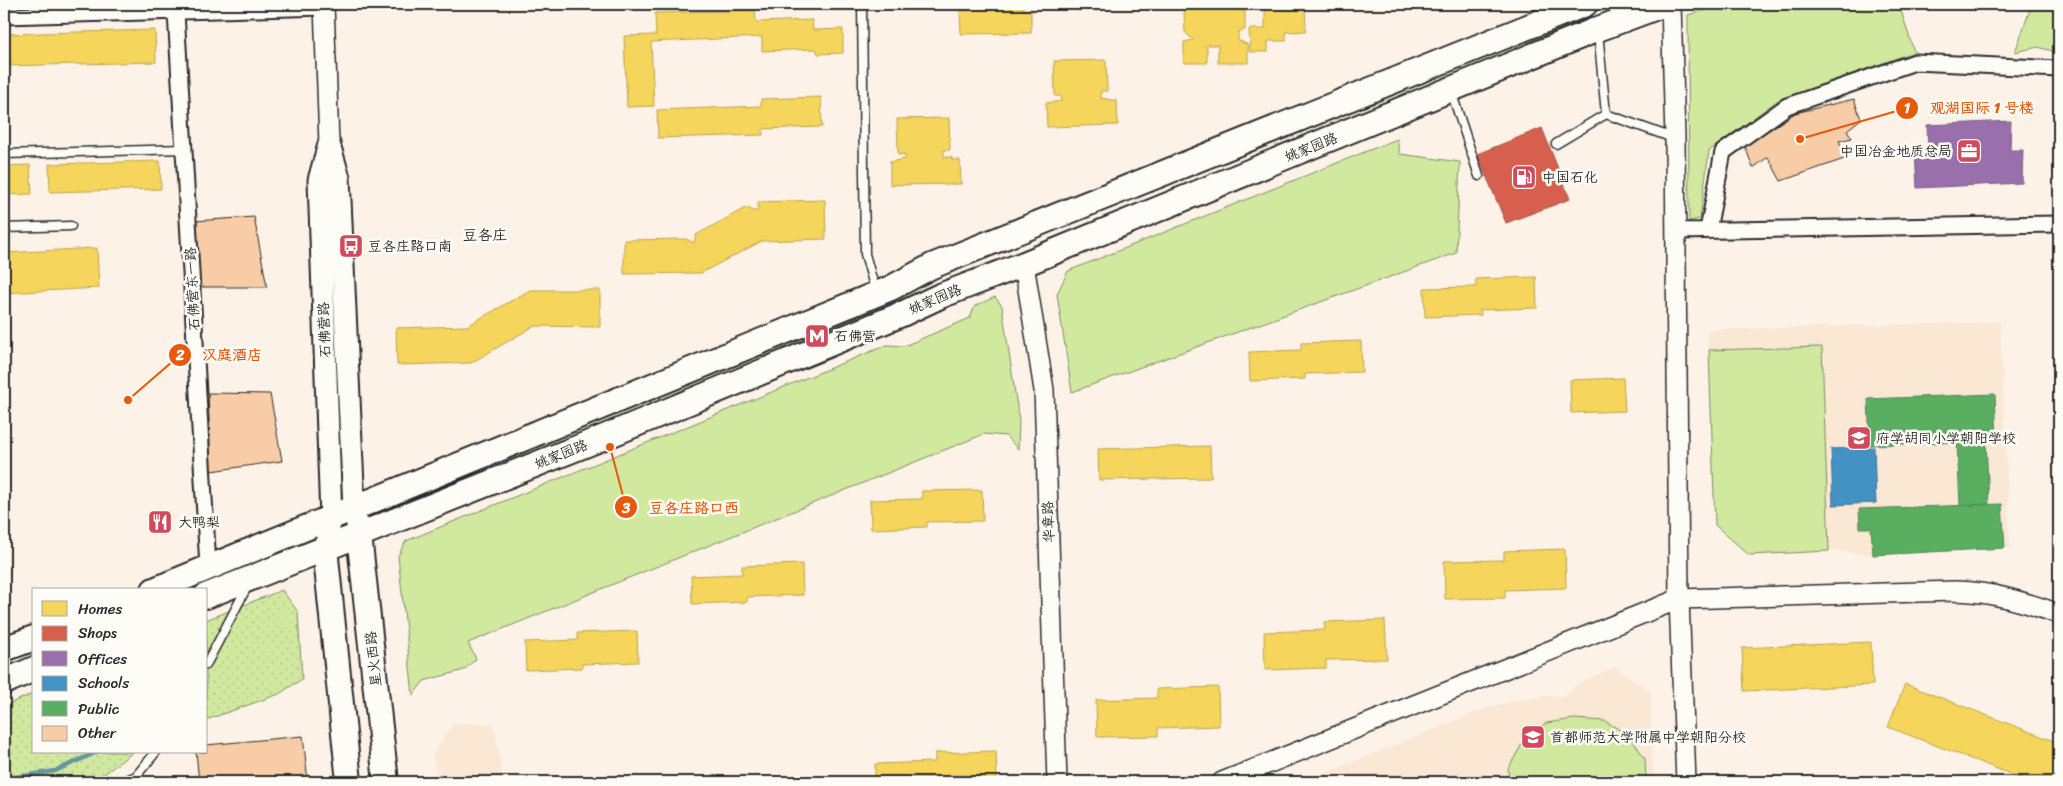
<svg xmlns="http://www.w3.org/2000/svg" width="2063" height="786" viewBox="0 0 2063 786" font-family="Sriracha,'LXGW WenKai TC',sans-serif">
<defs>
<pattern id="grass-dots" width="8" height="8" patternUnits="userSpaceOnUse" patternTransform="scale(1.25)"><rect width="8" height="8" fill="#d1e99f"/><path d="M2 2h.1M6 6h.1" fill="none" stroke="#b4c889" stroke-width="1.8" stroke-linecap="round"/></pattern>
</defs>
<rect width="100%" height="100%" fill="#fcf2e7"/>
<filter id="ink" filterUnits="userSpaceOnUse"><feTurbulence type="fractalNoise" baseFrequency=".02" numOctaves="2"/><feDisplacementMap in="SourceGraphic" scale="10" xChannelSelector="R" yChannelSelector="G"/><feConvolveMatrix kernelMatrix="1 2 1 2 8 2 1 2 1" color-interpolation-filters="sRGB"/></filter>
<g filter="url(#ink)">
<path fill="#fae7d4" d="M2000,322L2010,548L1873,555L1835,550L1749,555L1715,525L1708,330Z
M1615,667L1650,691L1653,782H1303L1495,705L1544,696L1564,697L1579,683Z
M453,724H493L504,782H437L433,754Z"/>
<path fill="url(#grass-dots)" stroke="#7e8a65" d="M282,590L298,612L302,679L279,694L206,720V620Z
M34,693V752H133L94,782H4V706Z"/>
<path fill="#d1e99f" stroke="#7e8a65" d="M1725,4H1899L1914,52L1778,100L1709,151L1700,219L1689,221L1688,15Z
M2032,4H2059V53L2038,47L2015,52Z
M1397,139L1400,154L1460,162L1456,253L1072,392L1057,294L1068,271Z
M995,297L1002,306L1019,420L1018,449L1006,436L984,434L468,643L476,659L464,670L424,681L413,695L398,556L406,541L887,345L904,346L970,318L975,306Z
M1822,347L1829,551L1749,555L1715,525L1709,350Z
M1574,719L1605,721L1630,736L1645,759L1646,782H1509L1508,769L1522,744L1546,723Z"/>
<path fill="#f6d55c" stroke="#b9a24d" d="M975,4H1015V6H1023V10L1031,9V33L961,34L960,11L975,9Z
M1218,4H1236L1237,10L1245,11V30L1238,32V40L1248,45V63H1218V45H1207V63H1184V42L1193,40L1185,32L1184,12L1195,5H1207L1213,10Z
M1265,4H1305L1306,31L1286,32V41H1268V52H1250L1249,29H1265Z
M1306,4H1329V7H1306Z
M1340,4H1370V7H1340Z
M755,10L756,22L812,20L813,30L843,29V53L818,54L816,49L762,51V37L651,42L654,106L627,107L624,36L656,35L655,13Z
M155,30L156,62L4,66V34Z
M1106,60L1107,91H1101V98L1117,101L1118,125L1047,127L1046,103L1062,101L1061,96H1055L1054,61Z
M821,97L822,127L763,129V135L658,138L657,110L761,106V99Z
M949,118L950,150H944V157H952V160H960L961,184L890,185V162L905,159V154L898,155L897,119Z
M160,161L161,189L50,192L49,164Z
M30,165L32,194L4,195V166Z
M825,200L826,239L762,241L701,273L624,274V240L686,239L694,243L696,235L747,207L753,211H758V202Z
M97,248L99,288L4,293V253Z
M1536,277L1537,308L1480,310L1481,315L1425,317L1424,288L1476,287V279Z
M530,290H600V327L534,326L471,363L397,365L396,328L467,326Z
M1361,341L1362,372L1305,374V379L1250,381L1249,352L1301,350V343Z
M1623,378L1625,411L1571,413L1570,380Z
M1210,446L1211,478L1099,480L1098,449Z
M982,490L983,521L927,522V527L871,529L870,500L922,499V491Z
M1565,549L1566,588L1505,590V598L1445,599L1444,561L1504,560V551Z
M802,564L803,595L747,597V602L692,604L691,576L742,574V566Z
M1385,620L1387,659L1326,660V668L1265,670L1264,632L1325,630L1324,622Z
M637,631L638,662L582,664V668L526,670L525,642L578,640L577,633Z
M1871,642L1873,685L1744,691L1742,648Z
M1905,684L2059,743V782H2031L1888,727Z
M1218,687L1219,726L1158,728V736L1097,737L1096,700L1157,698V689Z
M996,751L997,782H875V764L935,762V753Z"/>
<path fill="#d6604d" stroke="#a35043" d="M1542,128L1570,199L1506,223L1477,154Z"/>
<path fill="#9970ab" stroke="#785b85" d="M2011,121L2010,150H2023L2022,183L1917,188L1915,152L1928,151L1927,125Z"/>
<path fill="#4393c3" stroke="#3c7495" d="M1874,447L1876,503L1833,505L1831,449Z"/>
<path fill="#5aae61" stroke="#4c8751" d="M1995,394L1997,441L1870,445L1868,399Z
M1986,441L1989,504L1960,505L1957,442Z
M2002,504L2005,548L1873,555L1871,528H1860L1859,509Z"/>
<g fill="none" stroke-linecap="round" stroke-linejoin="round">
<path stroke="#6896a0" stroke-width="4.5" d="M4,779L55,771L97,752"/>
</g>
<path fill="#f7cca6" stroke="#2b2b2b" d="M1854,99L1861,119L1847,130L1852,138L1839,141L1847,158L1781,181L1768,157L1753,168L1745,146L1795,113Z
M254,217L267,287H197L194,221Z
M208,393L270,394L282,461L211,471Z
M303,736L308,782H199L196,752H206V745Z"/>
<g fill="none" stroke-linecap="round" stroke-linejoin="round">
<defs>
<path id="service" d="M862,4L865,254L876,293
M1451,91L1479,176
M1606,114L1673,138
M1556,144L1606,114L1598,32
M4,154L184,149
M4,228L71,226
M206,665L248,585
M122,782L136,776L156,752"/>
<path id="minor" d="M176,12L208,567
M4,16L324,7
M1708,230L1723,152L1787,106L1915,62L2059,69
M1676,231L2059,224"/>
<path id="tertiary" d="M324,4L329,144
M1671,4L1675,138L1679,599L1686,782
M1024,264L1044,390L1057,782
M1222,782L1679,599L1956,591C1993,592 2025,602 2059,614"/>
<path id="secondary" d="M329,144L339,178L354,508L359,535
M325,548L331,518L319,180L329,144"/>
<path id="primary" d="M359,535L386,782
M325,548L349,782
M154,590L891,288L932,266L1585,4
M206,596L607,436L902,314L940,296L1024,264L1598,29L1665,4
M4,649L34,638
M4,682L34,669"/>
</defs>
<use href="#service" stroke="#2b2b2b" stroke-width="11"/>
<use href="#minor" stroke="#2b2b2b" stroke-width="19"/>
<use href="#tertiary" stroke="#2b2b2b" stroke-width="22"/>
<use href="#secondary" stroke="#2b2b2b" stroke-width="25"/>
<use href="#primary" stroke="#2b2b2b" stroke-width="28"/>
<use href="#service" stroke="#fdfcf7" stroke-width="8"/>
<use href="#minor" stroke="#fdfcf7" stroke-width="15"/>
<use href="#tertiary" stroke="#fdfcf7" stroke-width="19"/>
<use href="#secondary" stroke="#fdfcf7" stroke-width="21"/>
<use href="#primary" stroke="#fdfcf7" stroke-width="24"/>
</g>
</g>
<defs>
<symbol id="office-square" viewBox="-11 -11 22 22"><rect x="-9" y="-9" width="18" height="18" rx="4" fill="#d1495b" stroke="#fdfcf7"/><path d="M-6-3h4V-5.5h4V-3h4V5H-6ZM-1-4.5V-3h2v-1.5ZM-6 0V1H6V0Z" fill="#fff"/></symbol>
<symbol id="fuel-square" viewBox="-11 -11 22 22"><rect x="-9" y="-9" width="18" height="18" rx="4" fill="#d1495b" stroke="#fdfcf7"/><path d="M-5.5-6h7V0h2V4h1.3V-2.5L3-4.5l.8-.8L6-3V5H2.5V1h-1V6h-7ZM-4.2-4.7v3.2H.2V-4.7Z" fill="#fff"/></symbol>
<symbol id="bus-square" viewBox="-11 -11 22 22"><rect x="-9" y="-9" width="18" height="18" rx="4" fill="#d1495b" stroke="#fdfcf7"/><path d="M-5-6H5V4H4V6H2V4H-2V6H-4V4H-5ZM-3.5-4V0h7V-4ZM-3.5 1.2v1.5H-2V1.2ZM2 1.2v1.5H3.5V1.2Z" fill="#fff"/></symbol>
<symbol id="metro-square" viewBox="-11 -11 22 22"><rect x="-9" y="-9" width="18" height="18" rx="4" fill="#d1495b" stroke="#fdfcf7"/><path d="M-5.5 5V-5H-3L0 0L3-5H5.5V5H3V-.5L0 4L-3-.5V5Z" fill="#fff"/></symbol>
<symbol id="school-square" viewBox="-11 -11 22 22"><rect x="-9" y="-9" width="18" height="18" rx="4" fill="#d1495b" stroke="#fdfcf7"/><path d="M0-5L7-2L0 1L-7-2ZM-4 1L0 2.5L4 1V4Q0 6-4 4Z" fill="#fff"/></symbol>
<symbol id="restaurant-square" viewBox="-11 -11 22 22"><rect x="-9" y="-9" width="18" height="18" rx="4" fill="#d1495b" stroke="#fdfcf7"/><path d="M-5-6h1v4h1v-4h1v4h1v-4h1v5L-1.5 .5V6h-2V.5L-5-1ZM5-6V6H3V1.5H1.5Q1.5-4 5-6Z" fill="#fff"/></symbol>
</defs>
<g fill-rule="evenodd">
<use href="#office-square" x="1955" y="137" width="28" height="28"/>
<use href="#fuel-square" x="1510" y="163" width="28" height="28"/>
<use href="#bus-square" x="337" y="232" width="28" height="28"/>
<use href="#metro-square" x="803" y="322" width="28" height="28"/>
<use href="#school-square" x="1845" y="424" width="28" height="28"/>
<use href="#restaurant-square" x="146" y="508" width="28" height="28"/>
<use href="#school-square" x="1519" y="723" width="28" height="28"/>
</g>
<g text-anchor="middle" stroke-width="5" stroke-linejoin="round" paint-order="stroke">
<g font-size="14" fill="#2b2b2b" stroke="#fdfcf7">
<text transform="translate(1311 147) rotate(-22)" y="5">姚家园路</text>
<text transform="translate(192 289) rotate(-93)" y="5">石佛营东一路</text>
<text transform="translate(935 299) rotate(-23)" y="5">姚家园路</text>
<text transform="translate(324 330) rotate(-92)" y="5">石佛营路</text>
<text transform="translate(561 454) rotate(-22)" y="5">姚家园路</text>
<text transform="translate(1048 522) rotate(-92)" y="5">华章路</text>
<text transform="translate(373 659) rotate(-96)" y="5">星火西路</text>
</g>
<g font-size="14" fill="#2b2b2b" stroke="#fdfcf7" text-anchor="start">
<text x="1952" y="156" text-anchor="end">中国冶金地质总局</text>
<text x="1542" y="182">中国石化</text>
<text x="368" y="251">豆各庄路口南</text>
<text x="834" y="341">石佛营</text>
<text x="1876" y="443">府学胡同小学朝阳学校</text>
<text x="178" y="527">大鸭梨</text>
<text x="1550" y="742">首都师范大学附属中学朝阳分校</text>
</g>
<g font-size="15" fill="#2b2b2b" stroke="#fdfcf7">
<text x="485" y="240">豆各庄</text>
</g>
</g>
<path fill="none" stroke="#e8590c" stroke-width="2" d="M1800 139L1907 108M128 400L180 355M610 447L626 507"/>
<g fill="#e8590c" stroke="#fdfcf7" stroke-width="2">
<circle cx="1800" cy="139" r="5"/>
<circle cx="128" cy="400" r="5"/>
<circle cx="610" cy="447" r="5"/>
<circle cx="1907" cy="108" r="12"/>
<circle cx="180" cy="355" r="12"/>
<circle cx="626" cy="507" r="12"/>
</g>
<g font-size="15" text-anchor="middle" font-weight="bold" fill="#fff">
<text x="1907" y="113">1</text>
<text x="180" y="360">2</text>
<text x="626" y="513">3</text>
</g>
<g font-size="15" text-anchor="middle" font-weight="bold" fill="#e8590c" stroke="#fdfcf7" stroke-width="5" stroke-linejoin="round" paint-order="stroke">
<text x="1982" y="113">观湖国际 1 号楼</text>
<text x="232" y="360">汉庭酒店</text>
<text x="694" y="513">豆各庄路口西</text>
</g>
<rect width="2063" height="786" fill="none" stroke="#fdfcf7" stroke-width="20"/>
<rect x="10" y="10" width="2043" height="766" fill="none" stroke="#2b2b2b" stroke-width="2" filter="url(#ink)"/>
<rect x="32" y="588" width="175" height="165" fill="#fdfcf7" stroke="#a9a8a5"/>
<rect x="42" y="601" width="25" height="15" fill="#f6d55c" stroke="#a9a8a5"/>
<text x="78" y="614" font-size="15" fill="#2b2b2b">Homes</text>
<rect x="42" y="626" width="25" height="15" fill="#d6604d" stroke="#a9a8a5"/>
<text x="78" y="638" font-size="15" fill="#2b2b2b">Shops</text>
<rect x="42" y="651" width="25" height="15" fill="#9970ab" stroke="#a9a8a5"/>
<text x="78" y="664" font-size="15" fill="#2b2b2b">Offices</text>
<rect x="42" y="676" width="25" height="15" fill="#4393c3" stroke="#a9a8a5"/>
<text x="78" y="688" font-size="15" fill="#2b2b2b">Schools</text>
<rect x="42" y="701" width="25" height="15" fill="#5aae61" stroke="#a9a8a5"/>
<text x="78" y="714" font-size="15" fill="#2b2b2b">Public</text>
<rect x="42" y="726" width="25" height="15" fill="#f7cca6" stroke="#a9a8a5"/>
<text x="78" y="738" font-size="15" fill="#2b2b2b">Other</text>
</svg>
